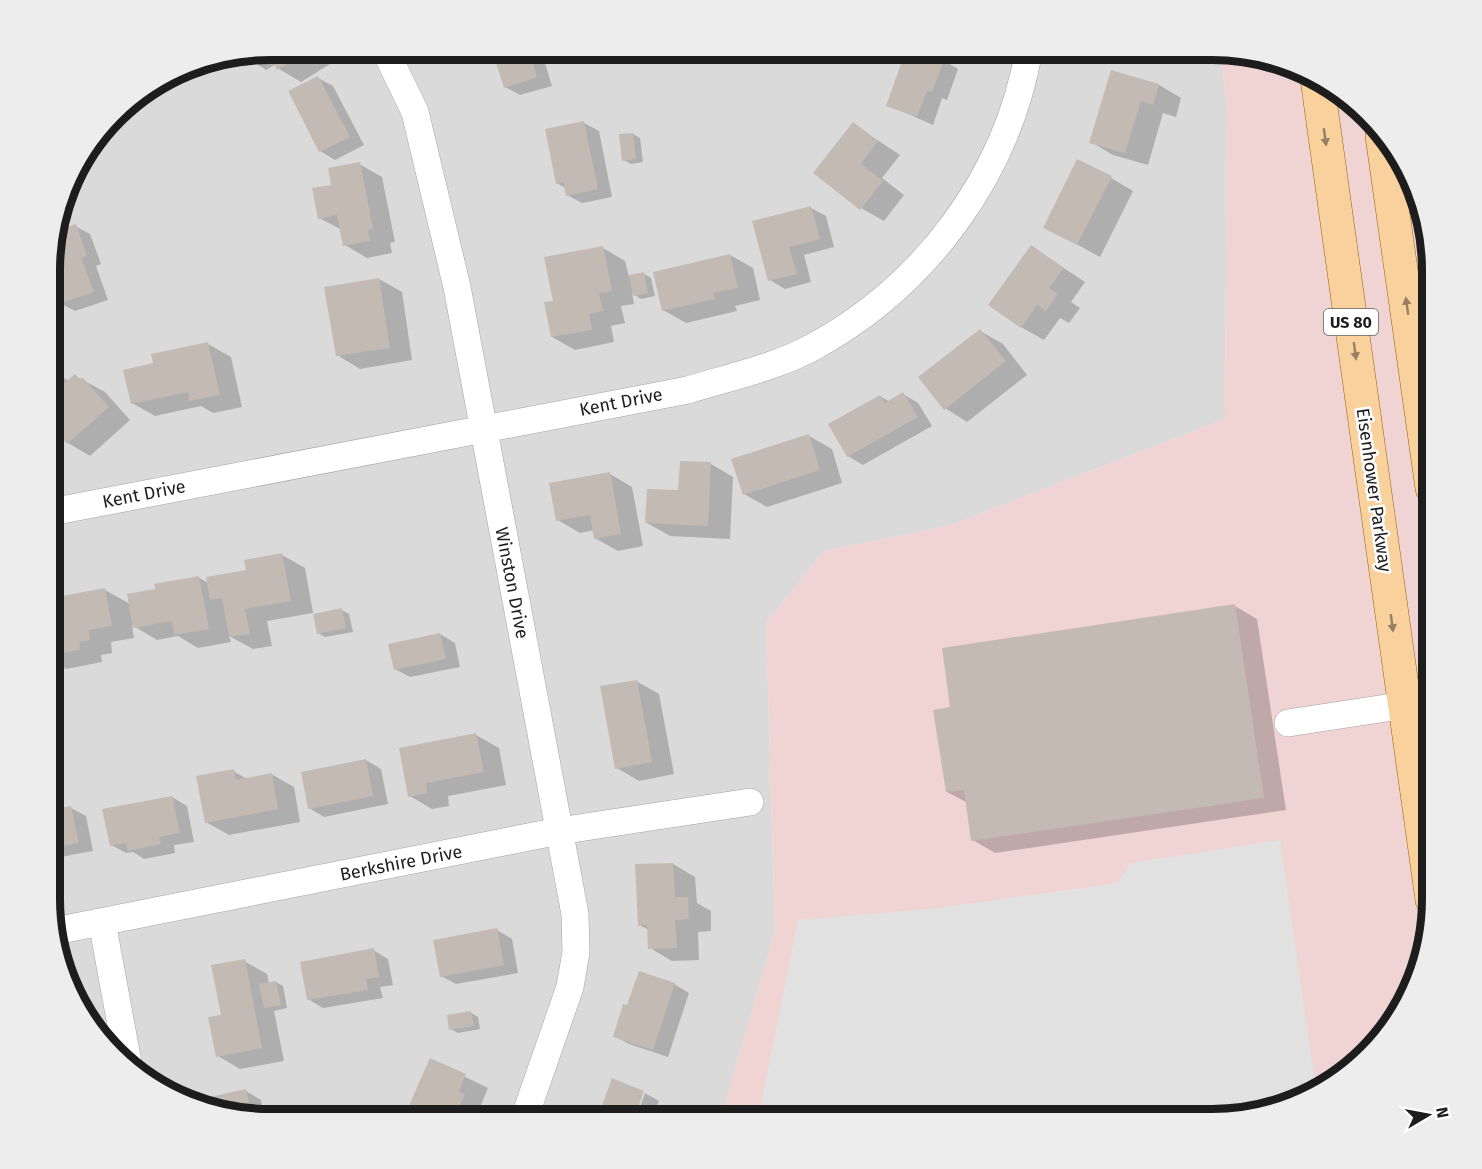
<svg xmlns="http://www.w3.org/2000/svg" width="1482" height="1169" viewBox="0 0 1482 1169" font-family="'Fira Sans',sans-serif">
<rect width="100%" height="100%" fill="#eeebe3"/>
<path fill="#dbdada" d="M270,50H1219L1227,102L1225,419L948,526L824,551L766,623L775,931L721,1119H256L185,1103L124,1065L72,997L50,914L51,241L79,160L125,104L199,61Z"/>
<path fill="#efd4d3" d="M1219,50L1296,66L1358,104L1410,173L1432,269V914L1416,984L1378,1045L1297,1103L1212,1119H721L775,931L766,623L824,551L948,526L1225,419L1227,102Z"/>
<path fill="#e1e1e1" d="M1280,840L1316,1089L1297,1103L1212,1119H758L798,920L937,908L1118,883L1130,863Z"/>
<path fill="#0003" d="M270,50H321L330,64L301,82L279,69L276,64L266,70L242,54Z
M493,50H541L552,86L520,95L505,87Z
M907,50H915L943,60L958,69L947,100L942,98L933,125L888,105Z
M1127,50H1171V58L1137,56Z
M318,78L333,86L364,145L335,160L320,151Z
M1159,85L1181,98L1176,117L1163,113L1148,165L1113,155L1091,142Z
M584,123L599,131L612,197L582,203L567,195L565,188L557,183Z
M853,124L900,155L882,178L904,195L884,221L861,208Z
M633,134L640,138L643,162L631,164L624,160Z
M359,164L382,177L395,242L390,243L392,253L367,258L345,245L342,230L319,218L333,186Z
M1111,178L1133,191L1100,257L1045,227Z
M70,185L74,193L67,196Z
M811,208L826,216L834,247L804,255L811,282L785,289L770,280Z
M75,226L90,234L101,264L96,266L108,300L75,311L60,303L51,241L54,233Z
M1032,247L1085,282L1071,302L1080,308L1069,323L1060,318L1044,340L1021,327Z
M603,248L625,261L629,277L644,274L651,278L655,296L641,299L632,293L634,304L621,306L625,323L611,326L614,342L575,350L552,337L555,302Z
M730,255L753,268L760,300L735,306L737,311L686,323L663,310Z
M379,279L402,292L412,360L360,369L337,355Z
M980,331L1003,344L1027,375L967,422L945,408Z
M208,344L231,357L242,407L213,413L201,406L155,416L132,403L155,364Z
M51,370L69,381L75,376L105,392L130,420L90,456L68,443L51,424Z
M903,394L918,403L932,426L863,465L848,456L830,425L880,396L890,402Z
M809,436L832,449L842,483L767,507L744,494Z
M711,464L733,477L730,539L670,536L647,523Z
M610,474L632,487L643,546L618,551L595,538L594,530L580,533L558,520Z
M282,555L305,568L313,613L267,621L272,646L253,649L229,636L231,642L198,648L178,636L157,640L132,625L134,638L111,642L112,653L101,655L102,662L66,669L51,659V599L105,590L130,604L156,591L198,577L208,583L248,571Z
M1235,606L1257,619L1286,810L995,853L973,840L966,802L947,792L952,709Z
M342,610L349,614L353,632L325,637L318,633Z
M440,634L455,643L460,667L410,677L395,669Z
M636,681L659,694L674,774L639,781L617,768Z
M476,735L499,748L506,785L448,796L449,806L432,809L410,796Z
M366,760L381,769L388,804L324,817L309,808Z
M233,771L247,779L271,774L294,787L300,822L229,835L206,822Z
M172,797L187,806L194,842L174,845L175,853L144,859L133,852L126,853L111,845Z
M71,808L86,816L93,851L50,859V812Z
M673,864L695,877L697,903L711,911V931L698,932L699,960L672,961L650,948L649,930L639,925Z
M497,930L512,939L518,973L456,984L441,976Z
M373,950L388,959L393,985L380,987L383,998L323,1008L308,999Z
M244,961L267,974L269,983L276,982L283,986L287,1008L274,1011L284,1061L240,1069L218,1056Z
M674,984L689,993L668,1057L629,1044L615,1036L628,1007Z
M471,1013L478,1017L480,1029L458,1033L451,1029Z
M431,1060L488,1088L481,1105L487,1109L483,1119H405Z
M246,1091L261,1100L265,1119L214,1109L212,1098Z
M645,1093L659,1101L652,1119H636Z"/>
<path fill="#c3bab3" d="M266,50H307L308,51L277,70Z
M492,50H529L537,77L504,88Z
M906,50H920L944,59L932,92L927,91L917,117L886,106Z
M1111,70L1159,84L1153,105L1141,101L1125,153L1089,143Z
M318,76L350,137L319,152L288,91Z
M584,121L598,189L566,196L563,182L556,184L545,129Z
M853,122L878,141L861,164L883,181L860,210L813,173Z
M633,133L636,159L622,161L619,134Z
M1077,159L1112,176L1077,245L1043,228Z
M360,162L373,229L368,230L370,241L343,246L337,215L318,219L312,188L331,185L328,168Z
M811,206L820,239L789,247L797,274L768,281L752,221Z
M76,224L87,256L81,258L94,292L59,304L51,281V241L55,231Z
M1031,245L1064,268L1049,288L1058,294L1046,311L1037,305L1021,328L988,305Z
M603,246L612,291L599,293L603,311L589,314L592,330L551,337L544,302L553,301L544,257Z
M730,254L738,288L713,293L715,299L662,311L653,272Z
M644,272L648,293L633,296L629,275Z
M379,278L390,348L336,356L324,287Z
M980,329L1006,361L944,410L918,377Z
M208,342L220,395L189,401L188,392L131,404L123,370L153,363L151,354Z
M51,371L63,384L75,374L80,380L82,377L109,407L67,444L51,426Z
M903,392L918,417L847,457L828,424L880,395L885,403Z
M809,434L820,470L743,495L731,459Z
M680,461L711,462L708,526L645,523L647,489L678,490Z
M610,472L621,534L594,539L590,515L556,521L549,483Z
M282,553L291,601L245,609L250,634L229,637L222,598L210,600L206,577L246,570L244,560Z
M199,576L209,629L174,635L172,621L133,628L127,594L155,589L154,584Z
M105,588L112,626L89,630L90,640L79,642L80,650L51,655V598Z
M1235,604L1264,798L971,841L964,790L946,792L933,710L950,707L942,648Z
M342,608L346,628L317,634L313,614Z
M440,633L446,659L394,670L388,644Z
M637,680L652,762L615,769L600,686Z
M476,733L484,772L426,783L427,793L408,797L399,748Z
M366,759L373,796L308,809L301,772Z
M234,769L236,780L272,773L278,809L205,823L196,776Z
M172,796L180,833L159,837L161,844L128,851L126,843L110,846L102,809Z
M71,806L79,843L50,848V810Z
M673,863L675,897H688L689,919L675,920L677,948L648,949L647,925L638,926L635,864Z
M497,928L504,965L440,977L433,940Z
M374,948L379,977L366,979L368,990L307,1000L300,962Z
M245,959L262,1048L216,1057L208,1017L221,1015L211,965Z
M639,971L675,983L653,1050L613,1037L623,1004L627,1005Z
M276,981L281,1005L264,1008L259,984Z
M471,1011L474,1026L449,1030L447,1015Z
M430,1058L466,1074L459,1092L465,1094L454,1119H403Z
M612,1078L644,1091L634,1119H597Z
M246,1089L252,1118L213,1109L210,1097Z"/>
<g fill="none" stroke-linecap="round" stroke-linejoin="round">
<defs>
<path id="minor" d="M385,50L415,112L457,287L575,914L576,952L570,987L524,1119
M51,512L688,390C730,377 774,368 813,347C925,286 1007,176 1029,50
M1288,723L1432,701
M102,922L129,1068
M55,931L559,831L750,802"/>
<path id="major" d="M1317,79L1432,900
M1382,136L1432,488"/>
</defs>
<use href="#minor" stroke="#a4a4a4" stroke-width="28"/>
<use href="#major" stroke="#936304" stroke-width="34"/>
<use href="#minor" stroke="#fff" stroke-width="27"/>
<use href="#major" stroke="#f9d19d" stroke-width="33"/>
</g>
<defs><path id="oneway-solid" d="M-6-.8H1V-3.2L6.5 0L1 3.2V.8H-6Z" transform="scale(1.5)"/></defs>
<g fill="#968063">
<use href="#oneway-solid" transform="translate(1325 137) rotate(82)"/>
<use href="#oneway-solid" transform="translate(1407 306) rotate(-98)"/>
<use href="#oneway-solid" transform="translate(1355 351) rotate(82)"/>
<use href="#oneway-solid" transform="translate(1392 623) rotate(82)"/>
</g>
<g text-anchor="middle" stroke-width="5" stroke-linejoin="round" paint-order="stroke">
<rect fill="#fff" stroke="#616161" stroke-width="1.5" x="1324" y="309" width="54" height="26" rx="4.5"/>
<g font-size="16" font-weight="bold" fill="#1d1d1d">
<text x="1351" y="328">US 80</text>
</g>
<g font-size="18" fill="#1d1d1d" stroke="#fff">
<text transform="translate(621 402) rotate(-11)" y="6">Kent Drive</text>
<text transform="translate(1374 490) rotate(82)" y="6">Eisenhower Parkway</text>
<text transform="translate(144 494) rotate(-11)" y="6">Kent Drive</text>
<text transform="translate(512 583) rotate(79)" y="6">Winston Drive</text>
<text transform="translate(401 863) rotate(-11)" y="6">Berkshire Drive</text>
</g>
</g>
<path d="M0 0H1482V1169H0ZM270 60H1212A210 210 0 0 1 1422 270V899A210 210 0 0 1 1212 1109H270A210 210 0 0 1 60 899V270A210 210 0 0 1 270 60Z" fill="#ededed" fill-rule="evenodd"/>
<path fill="none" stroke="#1d1d1d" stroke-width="8" d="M270 60H1212A210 210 0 0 1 1422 270V899A210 210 0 0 1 1212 1109H270A210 210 0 0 1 60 899V270A210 210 0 0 1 270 60Z"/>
<g transform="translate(1428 1115) rotate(80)" stroke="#ffffff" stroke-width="4.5" paint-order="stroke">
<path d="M0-4.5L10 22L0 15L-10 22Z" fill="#1d1d1d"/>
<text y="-9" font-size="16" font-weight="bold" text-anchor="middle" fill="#1d1d1d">N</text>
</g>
</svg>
